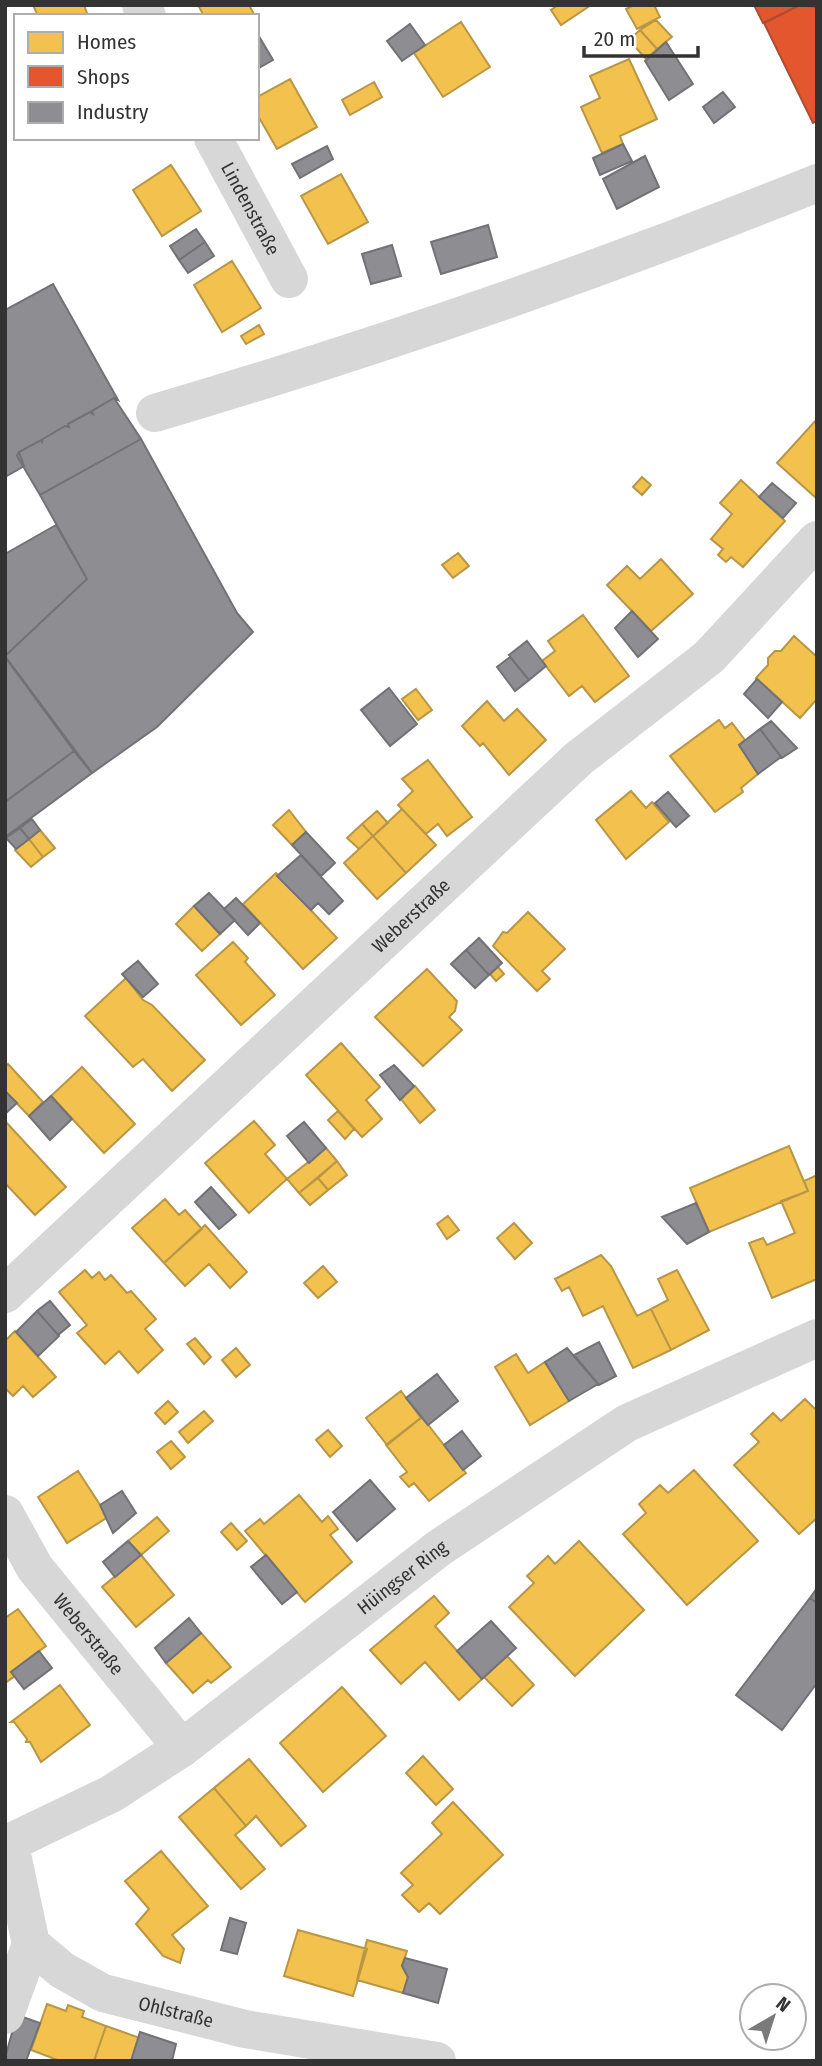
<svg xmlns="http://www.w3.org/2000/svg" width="822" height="2066" viewBox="0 0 822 2066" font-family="'Fira Sans Condensed',sans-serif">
<rect width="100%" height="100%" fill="#fff"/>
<path fill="#f2c14e" stroke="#b99646" stroke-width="2" d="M33,5H84L88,16H38Z
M198,5H249L255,16H204Z
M558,5H591L561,25L551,10Z
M634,5H654L660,17L637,29L626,9Z
M656,20L672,37L657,49L640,30Z
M461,22L490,67L443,97L414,53Z
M640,30L657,49L646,59L629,40Z
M629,59L657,119L620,136L623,144L602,153L581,107L600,98L590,76Z
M290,79L317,127L277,149L257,114V97Z
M374,82L382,97L350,115L342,100Z
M171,165L201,211L162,236L133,190Z
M341,174L368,222L328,244L301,196Z
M232,261L261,308L222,332L194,285Z
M259,325L264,334L246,344L241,336Z
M817,419V496L815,497L777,463Z
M642,477L651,485L642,495L633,487Z
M741,480L785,521L743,567L731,557L726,562L718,555L723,549L711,539L732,514L720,503Z
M458,553L469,566L453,578L442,565Z
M661,559L693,594L651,631L607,585L627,566L640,579Z
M583,615L629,676L595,702L582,686L569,696L542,661L555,651L548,641Z
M794,636L817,657V699L800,718L756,678L768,665V658L775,651H781Z
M416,689L432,710L418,720L402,699Z
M487,701L504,721L517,709L546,740L509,775L483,743L480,746L462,726Z
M719,720L725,728L732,723L745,740L739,745L758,774L741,788L743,792L715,812L670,756Z
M428,760L472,817L447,836L438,824L426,834L398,805L413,791L402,779Z
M631,791L646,808L652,802L669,822L626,859L596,820Z
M402,809L436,845L406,873L373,836Z
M289,810L306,832L292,845L273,825Z
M377,811L388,823L373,836L362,824Z
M362,824L373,836L359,849L347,838Z
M40,830L55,848L43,857L29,839Z
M373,836L406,873L377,899L344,863Z
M29,839L43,857L31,867L15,850Z
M276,873L337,938L303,969L243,904Z
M194,906L220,934L202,951L176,924Z
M528,912L565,949L542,971L550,979L537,991L493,946L503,932L507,933Z
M233,942L248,958L245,962L275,995L241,1025L196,975Z
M498,967L504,974L496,981L490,974Z
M427,969L457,1001L455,1011L449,1017L462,1030L423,1066L375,1017Z
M126,978L143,1000L152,1005L205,1060L172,1091L143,1059L133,1067L85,1016Z
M341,1043L380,1087L366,1100L382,1119L362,1137L306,1075Z
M8,1064L43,1102L29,1116L5,1091V1067Z
M82,1067L135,1124L104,1153L51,1096Z
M415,1086L435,1110L420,1123L401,1099Z
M338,1111L354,1129L345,1139L328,1120Z
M5,1121L66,1187L35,1215L5,1183Z
M254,1121L275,1145L265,1154L287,1179L249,1213L205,1163Z
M789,1146L808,1191L709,1232L690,1188Z
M326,1148L337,1161L299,1193L287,1179Z
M337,1161L347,1175L328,1190L318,1178Z
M817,1175V1279L772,1298L749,1243L763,1238L767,1245L795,1233L781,1201L808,1191L804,1181Z
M318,1178L328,1190L310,1205L299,1193Z
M165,1199L179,1215L185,1210L202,1229L164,1263L132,1228Z
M448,1216L459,1230L447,1239L437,1224Z
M514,1223L532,1243L515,1259L497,1238Z
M205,1225L247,1272L230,1288L209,1264L185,1286L164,1263Z
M601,1255L611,1266L637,1316L651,1309L671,1350L633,1368L603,1306L583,1316L569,1287L562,1291L555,1279Z
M323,1266L337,1282L318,1298L304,1283Z
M85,1270L92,1278L99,1272L105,1280L111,1275L127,1293L131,1291L156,1319L145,1329L163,1350L138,1373L119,1351L105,1364L77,1333L87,1325L59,1292Z
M677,1270L709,1330L671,1350L651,1309L668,1300L658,1279Z
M15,1331L56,1377L33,1397L23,1386L13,1396L5,1388V1341Z
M195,1338L211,1357L204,1364L187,1344Z
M236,1348L250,1365L236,1377L222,1360Z
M516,1354L528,1373L545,1362L569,1401L530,1425L495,1367Z
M401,1391L421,1418L387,1445L366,1418Z
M805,1399L817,1411V1518L799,1534L734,1465L759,1442L751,1434L773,1413L781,1421Z
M168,1401L178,1412L165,1424L155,1413Z
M204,1411L213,1421L188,1443L179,1432Z
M422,1417L466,1473L429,1501L414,1483L409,1487L400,1477L407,1472L386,1445Z
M328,1430L342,1446L330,1457L316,1440Z
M171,1441L185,1457L171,1469L157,1452Z
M694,1470L758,1541L687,1605L623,1534L646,1513L639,1504L660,1485L668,1493Z
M78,1471L108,1517L67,1543L38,1497Z
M299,1495L322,1522L328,1516L338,1529L330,1535L352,1562L305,1602L245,1531L260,1519L264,1524Z
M157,1517L169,1531L141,1555L128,1541Z
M231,1523L247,1541L237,1550L221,1532Z
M579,1541L644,1610L575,1676L509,1607L534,1583L527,1576L548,1556L555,1564Z
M141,1555L174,1595L136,1627L102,1587Z
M434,1596L449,1613L435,1626L482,1679L459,1700L425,1662L401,1684L370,1650Z
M18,1609L46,1646L11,1672L15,1676L5,1683V1618Z
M201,1633L231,1667L211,1683L208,1680L193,1693L166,1663Z
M507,1656L534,1685L512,1706L484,1677Z
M60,1685L90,1725L41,1762L30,1742H26L27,1739L14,1722H11Z
M342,1687L386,1736L323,1792L280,1743Z
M423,1756L453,1789L436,1805L406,1773Z
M249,1759L306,1826L281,1846L256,1816L246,1826L214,1788Z
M214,1788L246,1826L235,1835L265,1869L241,1889L179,1817Z
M453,1802L503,1855L440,1914L429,1903L419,1912L402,1895L413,1885L401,1873L442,1834L432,1823Z
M161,1851L208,1906L172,1935L184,1949L180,1963L163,1956L136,1924L149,1909L125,1881Z
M298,1930L367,1949L353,1996L284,1976Z
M367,1940L407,1951L402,1966L408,1977L403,1993L357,1980Z
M47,2004L66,2011L68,2005L84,2011L82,2017L106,2026L94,2061H60L31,2050Z
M106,2026L140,2038L131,2061H94Z"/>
<path fill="#e4572e" stroke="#af4c30" stroke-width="2" d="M754,5H800L763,23Z
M800,5L817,7V121L813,123L764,23Z"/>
<path fill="#8d8d92" stroke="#727276" stroke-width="2" d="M410,24L425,45L402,61L387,41Z
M257,33L273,60L257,69Z
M666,42L693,84L669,100L645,61Z
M723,92L735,107L714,123L703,107Z
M623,144L632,161L600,175L593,158Z
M327,146L333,159L300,178L292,164Z
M645,156L659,187L617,209L603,179Z
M488,225L497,257L441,274L431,242Z
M196,229L205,242L179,260L170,246Z
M205,242L214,256L188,273L179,260Z
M392,245L401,276L371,284L362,254Z
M53,284L118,400L114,398L92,411L93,414L90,412L68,424L69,427L65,426L43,439L42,442L41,440L19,452L24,466L5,477V310Z
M114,398L141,439L40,495L17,456L19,452L41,440L42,442L43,439L65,426L69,427L68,424L90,412L93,414L92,411Z
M141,439L237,613L253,632L157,727L92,773L5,656L87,579L40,495Z
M772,483L796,503L783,518L759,497Z
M56,525L87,579L5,656V554Z
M632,611L658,639L638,657L615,628Z
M527,641L546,666L529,680L509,655Z
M5,657L74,751L5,802Z
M510,657L529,680L515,691L497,667Z
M757,679L782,702L768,718L744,694Z
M389,688L417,724L390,746L361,710Z
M771,721L797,748L782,758L760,729Z
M760,729L781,757L758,774L739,745Z
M74,751L92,773L5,837V802Z
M668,792L689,816L676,827L655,803Z
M32,819L40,830L29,839L20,828Z
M20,828L29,839L16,849L6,838Z
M306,832L335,863L321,876L292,845Z
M301,855L343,901L329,914L318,903L311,910L277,876Z
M209,893L235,920L220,934L194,906Z
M236,898L260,923L248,935L224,909Z
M479,938L502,963L489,975L466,950Z
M466,950L489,975L475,988L451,964Z
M138,961L158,984L143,997L122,974Z
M394,1065L414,1086L400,1100L380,1075Z
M5,1091L17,1103L5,1114Z
M51,1096L72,1119L50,1140L29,1116Z
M304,1122L326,1148L309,1163L287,1136Z
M211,1187L236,1215L219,1229L195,1202Z
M696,1203L709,1232L687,1244L662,1217Z
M50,1301L70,1325L58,1335L37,1311Z
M37,1311L59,1336L38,1356L16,1332Z
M599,1342L616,1376L599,1385L574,1355Z
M567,1348L598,1384L569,1401L545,1362Z
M437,1374L458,1401L428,1425L406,1398Z
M462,1431L481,1456L463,1470L444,1445Z
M370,1480L395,1509L357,1541L333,1512Z
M122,1491L136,1513L113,1533L100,1505Z
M128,1541L141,1555L115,1577L103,1562Z
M266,1555L297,1592L282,1604L251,1567Z
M817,1588V1603L810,1598Z
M810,1598L817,1603V1683L782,1730L736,1695Z
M189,1618L201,1633L166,1663L155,1648Z
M491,1621L516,1648L482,1679L457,1651Z
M39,1651L52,1668L24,1689L11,1672Z
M230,1918L246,1923L237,1954L221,1950Z
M405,1958L447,1969L438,2003L403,1993L408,1977L402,1966Z
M17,2015L40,2023L26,2061H9L5,2058Z
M140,2032L176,2044L172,2061H131Z"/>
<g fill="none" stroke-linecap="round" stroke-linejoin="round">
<g stroke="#d7d7d7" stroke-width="38">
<path d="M141,5L147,16"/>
<path id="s1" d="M213,138L289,279"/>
<path d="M155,413C379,347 601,270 817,183"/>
<path id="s2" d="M5,1294L578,759L709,657L817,540"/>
<path id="s3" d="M5,1514L35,1568L182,1748"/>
<path id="s4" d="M5,1845L111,1794L182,1748L439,1548L627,1423L817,1338"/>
<path id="s5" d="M10,1845L31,1944L62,1970L103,1993L245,2029L437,2061"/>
<path d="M5,2015L31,1944"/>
</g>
</g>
<g text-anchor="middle" stroke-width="7" stroke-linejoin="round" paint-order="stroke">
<g font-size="19" fill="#333" stroke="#fff">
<text dy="7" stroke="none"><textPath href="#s1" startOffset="80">Lindenstraße</textPath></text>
<text dy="7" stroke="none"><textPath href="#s2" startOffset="555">Weberstraße</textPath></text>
<text dy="7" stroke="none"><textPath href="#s4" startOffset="481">Hüingser Ring</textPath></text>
<text dy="7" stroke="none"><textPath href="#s3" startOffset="147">Weberstraße</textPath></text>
<text dy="7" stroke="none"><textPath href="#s5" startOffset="264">Ohlstraße</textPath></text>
</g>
</g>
<rect width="822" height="2066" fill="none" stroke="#333333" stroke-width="14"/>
<rect x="14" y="14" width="245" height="126" fill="#ffffff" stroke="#adadad" stroke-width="2"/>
<rect x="28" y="32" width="35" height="21" fill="#f2c14e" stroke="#adadad" stroke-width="2"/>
<text x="77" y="49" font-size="21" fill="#333333">Homes</text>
<rect x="28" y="66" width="35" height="21" fill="#e4572e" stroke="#adadad" stroke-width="2"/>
<text x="77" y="84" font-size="21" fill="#333333">Shops</text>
<rect x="28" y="102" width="35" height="21" fill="#8d8d92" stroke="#adadad" stroke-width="2"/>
<text x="77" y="119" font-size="21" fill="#333333">Industry</text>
<g transform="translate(773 2017) rotate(39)"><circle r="33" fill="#ffffff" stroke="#adadad" stroke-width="2"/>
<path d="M0-5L12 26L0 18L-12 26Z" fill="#7a7a7a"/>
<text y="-10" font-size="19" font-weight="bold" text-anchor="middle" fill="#333333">N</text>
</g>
<path d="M584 46v10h114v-10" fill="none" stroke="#333333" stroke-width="3.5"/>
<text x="594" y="46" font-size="21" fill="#333333" stroke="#ffffff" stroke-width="5" paint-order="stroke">20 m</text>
</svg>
